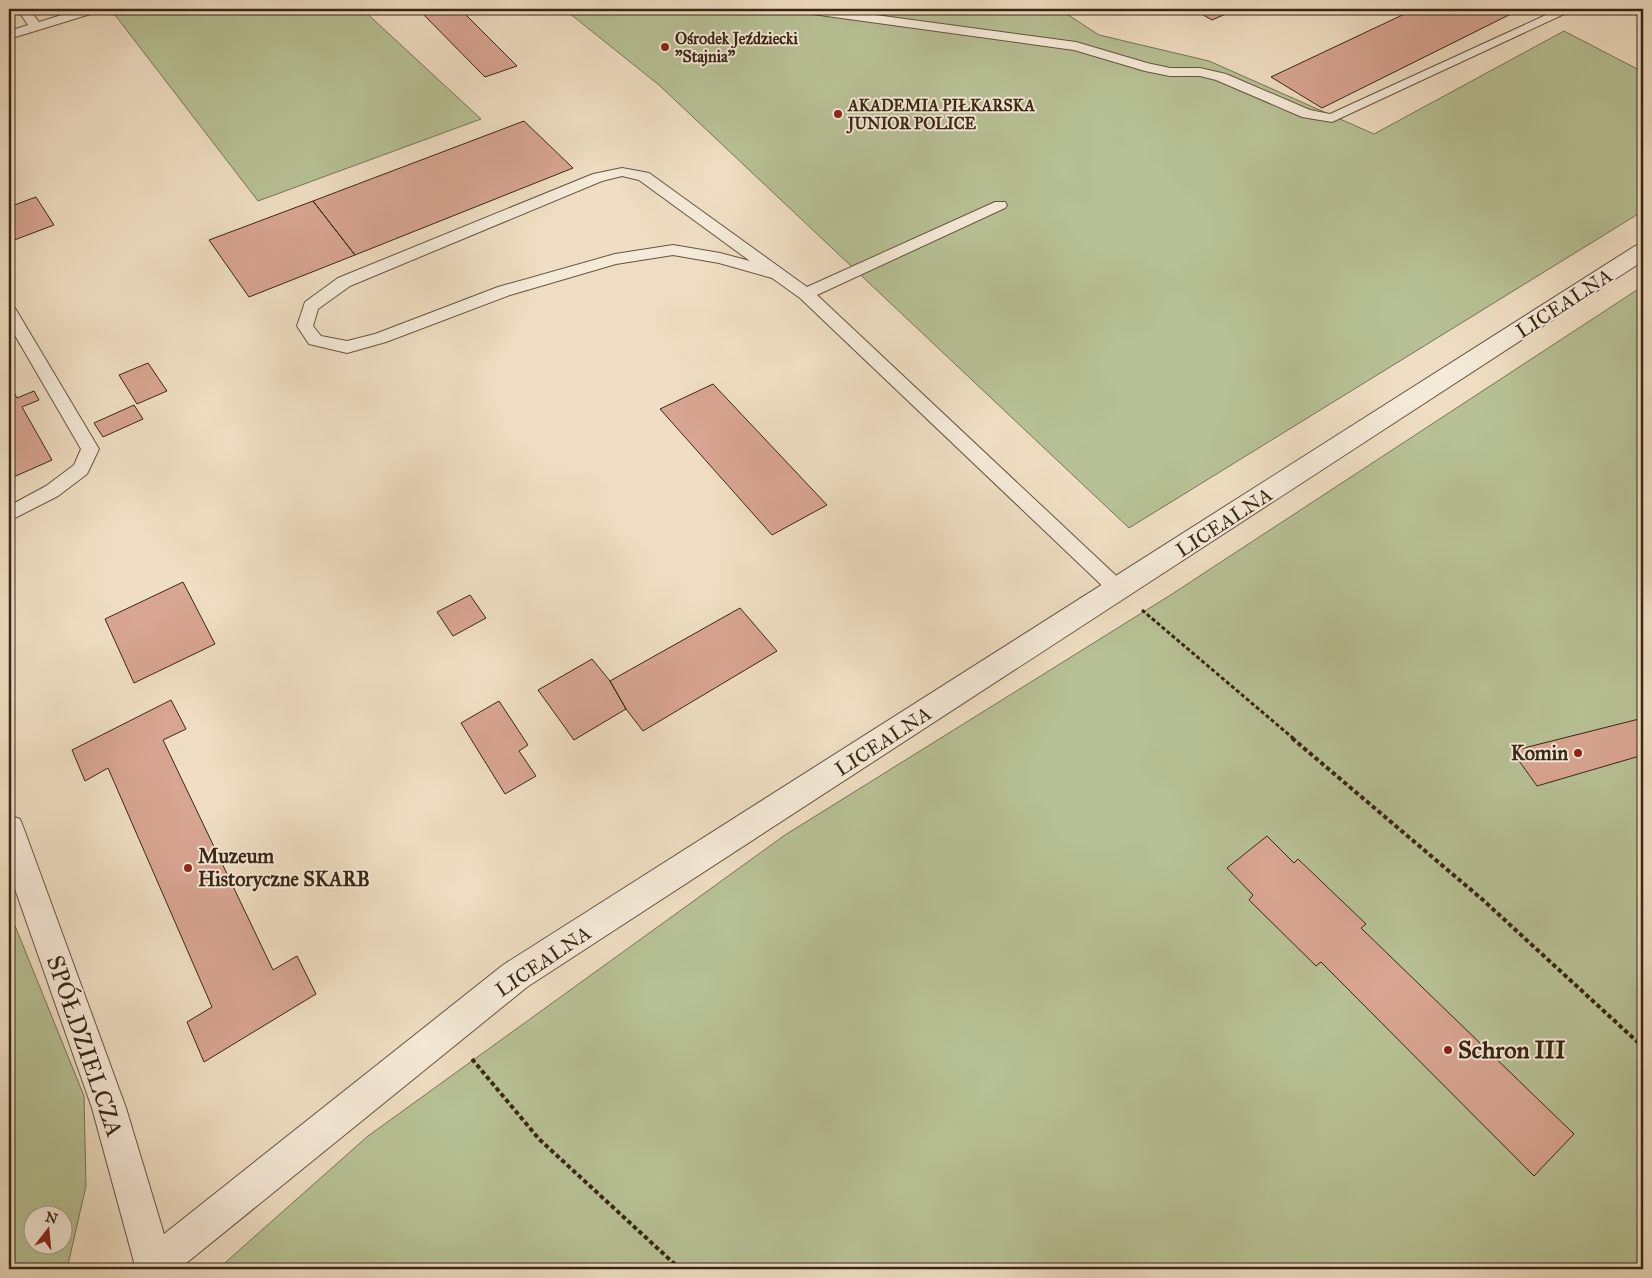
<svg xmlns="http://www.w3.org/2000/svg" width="1652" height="1278" viewBox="0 0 1652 1278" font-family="'IM FELL Great Primer',serif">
<rect width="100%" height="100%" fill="#efdec3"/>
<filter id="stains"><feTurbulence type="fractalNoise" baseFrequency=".004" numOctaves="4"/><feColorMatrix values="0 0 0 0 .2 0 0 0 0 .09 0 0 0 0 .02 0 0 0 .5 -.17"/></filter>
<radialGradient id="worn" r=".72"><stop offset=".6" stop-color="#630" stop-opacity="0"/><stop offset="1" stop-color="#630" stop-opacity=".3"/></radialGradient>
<path fill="#b7c195" stroke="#787455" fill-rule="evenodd" d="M136,9H362L481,119L258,201L115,15Z
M564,9H1059L1099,35L1209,61L1374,134L1564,31L1643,72V211L1129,528L659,85Z
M1643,286V1269H218L368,1136L785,835L1169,596Z
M9,911L84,1096L86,1186L67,1269H9ZM32,1216H62V1246H32Z"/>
<path fill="#d8a592" stroke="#392615" d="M418,9H460L517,66L485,77Z
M1193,9H1237L1212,20Z
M1415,9H1521L1322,108L1271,77Z
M524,121L573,168L355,255L313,201Z
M36,197L54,225L9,242V207Z
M313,201L355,255L249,297L209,240Z
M148,363L167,391L137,404L119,375Z
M9,384L17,398L34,391L39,400L22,407L52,460L9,479Z
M713,384L827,505L772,535L660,409Z
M134,405L143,419L103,437L94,423Z
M183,582L215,644L134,683L105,619Z
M470,595L486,618L453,636L437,612Z
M740,608L777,651L643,731L626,709L610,681Z
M592,659L610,681L626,709L574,740L538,690Z
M171,700L186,729L163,740L273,970L297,956L316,994L204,1062L187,1022L212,1007L108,768L85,781L72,750Z
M499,701L528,745L519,751L536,776L505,794L461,723Z
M1643,718V755L1537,786L1512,751Z
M1267,836L1294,863L1298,859L1366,924L1361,928L1574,1134L1534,1176L1321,962L1316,966L1249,900L1253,895L1227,868Z"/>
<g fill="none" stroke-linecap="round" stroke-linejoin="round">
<defs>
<path id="service" d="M17,9H29L39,22L81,9H99L97,12L9,39V31L28,25Z
M799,9H831L1076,42L1147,63L1170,68H1200L1226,74L1310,110L1330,114L1559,9H1575L1332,122L1302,117L1216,80L1200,76H1170L1145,71L1074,50L805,13Z
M1628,9H1643V17L1630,12Z
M622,168L649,173L807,287L995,202H1005L1007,205L1005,208L817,295L1126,585L1129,590L1126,595L1119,598L1112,595L800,298L772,278L719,263L673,255L616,264L510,295L386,342L347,353L309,344L297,326L305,302L338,278L593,174ZM622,176L639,180L750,261L720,253L673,245L615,254L498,287L375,334L347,341L321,336L313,326L318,309L350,286L602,181Z
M9,307L15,308L99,449L87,474L58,496L9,521V506L46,486L74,465L81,449L9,325Z"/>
<path id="minor" d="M1643,244V261L527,987L179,1269H131L134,1262L92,1108L9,872V815L20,819L24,829L126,1108L164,1234L503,965L1635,246Z"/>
</defs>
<use href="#service" stroke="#665440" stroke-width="2"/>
<use href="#minor" stroke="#665440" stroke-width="2"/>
<path stroke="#392615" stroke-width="3" stroke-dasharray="4 2.5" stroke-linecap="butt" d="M1142,610L1294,739"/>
<path stroke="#392615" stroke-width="4" stroke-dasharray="4.5 3" stroke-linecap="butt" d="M1292,738L1483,900L1643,1047
M472,1059L539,1139L680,1269"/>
<use href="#service" fill="#f5ead8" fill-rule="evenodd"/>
<use href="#minor" fill="#f5ead8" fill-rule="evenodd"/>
</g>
<g fill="#8f2418" stroke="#f5ead8" stroke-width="2">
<circle cx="665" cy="47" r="5"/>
<circle cx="838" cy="114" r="5"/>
<circle cx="1578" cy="753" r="5"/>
<circle cx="188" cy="868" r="5"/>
<circle cx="1448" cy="1050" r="5"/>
</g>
<g text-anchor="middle" stroke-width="4" stroke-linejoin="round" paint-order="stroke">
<g font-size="16" font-weight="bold" fill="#392615" stroke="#f5ead8" text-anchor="start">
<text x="675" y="44">Ośrodek Jeździecki<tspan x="675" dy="18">"Stajnia"</tspan></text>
<text x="848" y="111">AKADEMIA PIŁKARSKA<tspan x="848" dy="18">JUNIOR POLICE</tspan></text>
</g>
<g font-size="20" fill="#392615" stroke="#f5ead8">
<text transform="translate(1564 303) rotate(-33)" y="7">LICEALNA</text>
<text transform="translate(1224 522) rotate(-33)" y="7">LICEALNA</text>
<text transform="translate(883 741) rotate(-33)" y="7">LICEALNA</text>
<text transform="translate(543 961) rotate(-34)" y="7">LICEALNA</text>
</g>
<g font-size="20" font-weight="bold" fill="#392615" stroke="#f5ead8" text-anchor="end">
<text x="1568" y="760">Komin</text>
<text x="198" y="863" text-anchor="start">Muzeum<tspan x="198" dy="23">Historyczne SKARB</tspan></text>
</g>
<g font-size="24" fill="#392615" stroke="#f5ead8">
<text transform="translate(85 1046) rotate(71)" y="8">SPÓŁDZIELCZA</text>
</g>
<g font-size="24" font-weight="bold" fill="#392615" stroke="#f5ead8" text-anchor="start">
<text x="1458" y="1058">Schron III</text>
</g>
</g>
<rect width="1652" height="1278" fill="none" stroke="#efdec3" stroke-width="30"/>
<rect x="10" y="10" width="1632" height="1258" fill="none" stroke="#392615" stroke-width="2.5"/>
<rect x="15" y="15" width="1622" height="1248" fill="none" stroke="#392615"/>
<g transform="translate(48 1230) rotate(16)"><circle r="24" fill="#f5ead8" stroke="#aa9c8a"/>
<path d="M0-4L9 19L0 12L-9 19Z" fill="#8f2418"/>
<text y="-8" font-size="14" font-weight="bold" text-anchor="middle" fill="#392615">N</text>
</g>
<rect width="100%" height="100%" filter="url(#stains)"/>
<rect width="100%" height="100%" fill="url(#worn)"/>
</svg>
